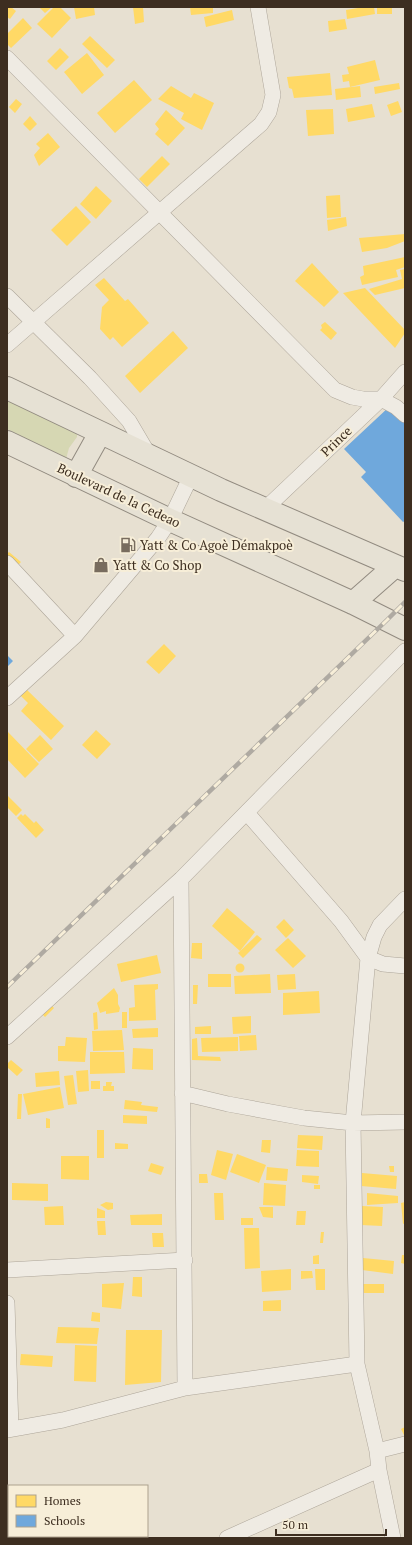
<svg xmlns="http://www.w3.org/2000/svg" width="412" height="1545" viewBox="0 0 412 1545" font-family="'PT Serif',serif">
<rect width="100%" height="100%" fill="#e7e0d1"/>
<path fill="#d6d7b3" d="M7,400L77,432V437L69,448L66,459L7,429Z"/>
<path fill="#ffd966" d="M7,7H11L16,11L10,19L7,17Z
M39,7H52L45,13Z
M54,7H60L71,18L52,38L37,24Z
M74,7H94L95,15L76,19Z
M133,7H143L144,22L135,24Z
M190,7H213V13L191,15Z
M364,7H374L375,14L347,19L346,10Z
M377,7H392V14H377Z
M232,10L234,20L206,27L204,17Z
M23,18L32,28L11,48L7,44V34Z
M345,19L347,29L329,32L328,21Z
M90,36L115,60L107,68L82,44Z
M60,48L69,57L56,70L47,61Z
M87,53L104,75L82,94L64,72Z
M375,60L380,80L350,87L349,81L343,82L342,75L349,74L347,67Z
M330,73L332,95L294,98L292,89L289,88L287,77Z
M134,80L152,100L115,133L97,113Z
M399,83L400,89L375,94L374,87Z
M171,86L191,98L194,93L214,103L202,130L181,119L184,113L158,99Z
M360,86L361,97L336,100L335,89Z
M16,99L22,104L15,113L9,107Z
M398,101L402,112L391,116L387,105Z
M372,104L375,117L348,122L346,109Z
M333,109L334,134L308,136L306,110Z
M166,110L185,128L168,146L155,134L159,129L155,124Z
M30,116L37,124L30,131L23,124Z
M48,133L60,147L39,166L34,155L40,148L36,144Z
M162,156L170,164L147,187L139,179Z
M96,186L112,201L96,219L80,204Z
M340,195L341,217L327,218L326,196Z
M76,206L91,222L67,246L51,230Z
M346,217L347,226L328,231L327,220Z
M405,234V241L387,248L362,252L359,238Z
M405,257V267L396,270L398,277L362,285L360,277L364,275L363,266Z
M312,263L339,292L324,307L295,281Z
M405,269V288L375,295L369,289L402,279L400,270Z
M104,278L125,301L128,299L149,323L122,347L113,337L110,340L100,329L102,307L109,300L95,285Z
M365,288L405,330V333L395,348L343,293Z
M325,322L337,333L331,340L320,330L322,328L321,325Z
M173,331L188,348L140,393L125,376Z
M9,552L21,562L16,567L7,558V554Z
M164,644L176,656L159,674L146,662Z
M25,688L64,726L51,740L21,711L28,703L19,694Z
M96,730L111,744L97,759L82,745Z
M7,731L39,764L25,778L7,759Z
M40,735L53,749L39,762L26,749Z
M8,796L22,810L16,816L7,807V797Z
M21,814L23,816L25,814L34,823L31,826L36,821L44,830L36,838L17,818Z
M227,908L255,932L240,951L212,926Z
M284,919L294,930L286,938L276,927Z
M257,935L262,939L243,958L238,953Z
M288,938L306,956L293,968L275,950Z
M192,943H202V959L191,958Z
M157,955L161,973L121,982L117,964Z
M235.5 968a4.5 4.5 0 1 1 9 0a4.5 4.5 0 1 1-9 0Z
M208,974H231V987H208Z
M270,974L271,993L235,994L234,976Z
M295,974L296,989L278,990L277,975Z
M158,984V989L155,990L156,1020L129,1021V1008L135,1007L134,985Z
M193,985H198L197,1004H193Z
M114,988L118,995V1004L120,1008L119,1012L106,1014V1011L100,1013L97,1003Z
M319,991L320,1013L283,1015V993Z
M50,1004L54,1008L45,1017L41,1013Z
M97,1012L98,1029L94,1030L93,1013Z
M122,1012H127V1028H122Z
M251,1016V1033L233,1034L232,1017Z
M211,1026V1034H195V1027Z
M158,1028V1037L133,1038L132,1029Z
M122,1030L124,1050L93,1051L92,1031Z
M256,1035L257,1050L240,1051L239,1036Z
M66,1037L87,1038L85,1062L58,1061V1046H65Z
M238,1037V1051L202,1052L201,1038Z
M197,1038L198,1056L220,1057L221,1061L192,1060V1039Z
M133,1048L153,1049V1070L132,1069Z
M90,1052H124L125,1073L90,1074Z
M11,1060L23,1070L17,1076L7,1067V1064Z
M88,1070L89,1091L78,1092L76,1071Z
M59,1071L60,1085L36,1087L35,1073Z
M73,1075L77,1104L68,1105L64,1076Z
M91,1081H100V1089H91Z
M106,1082H112L111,1086H114V1091H103V1086H106Z
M60,1087L64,1108L28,1115L23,1094Z
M18,1094H22L21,1119H17Z
M125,1100L142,1102L141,1105L158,1107L157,1112L124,1109Z
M123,1115L147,1116V1124L123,1123Z
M46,1118L50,1119V1128H46Z
M97,1130H104V1158H97Z
M298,1135L323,1136L322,1150L297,1148Z
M262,1140H271L270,1153L261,1152Z
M115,1143L128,1144V1149H115Z
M217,1150L233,1154L226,1180L211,1175Z
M297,1150L319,1151V1167L296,1166Z
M237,1154L266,1165L259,1183L230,1172Z
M61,1156H89V1180L61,1179Z
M151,1163L164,1167L161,1175L148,1171Z
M389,1166H394V1172H390Z
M267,1167L288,1169L287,1181L266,1180Z
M362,1173L397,1176L396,1189L361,1186Z
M199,1174H207L208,1183H199Z
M302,1175L319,1176L318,1184L302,1182Z
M12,1183L48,1184V1201L12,1200Z
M264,1183L286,1185L285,1206L263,1205Z
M314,1185H320V1189H314Z
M214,1193H223L224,1220H215Z
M367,1193L398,1196V1203L367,1205Z
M106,1202L113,1203V1209L108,1210L100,1205Z
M405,1202V1223L403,1224L401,1203Z
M63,1206L64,1225H45L44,1207Z
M362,1206L383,1207L382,1226L361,1225Z
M259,1207H273V1218L263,1217Z
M97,1208L105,1211V1218H97Z
M297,1211H306L305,1225H296Z
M162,1214V1225H131L130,1215Z
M241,1218H253V1225H241Z
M97,1221H105L106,1235H98Z
M244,1228H259L260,1268L245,1269Z
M321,1232H324L323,1243H320Z
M152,1233H163L164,1247H153Z
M319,1255V1264H313V1256Z
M402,1255H405V1264L401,1263Z
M363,1258L394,1261L393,1274L362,1270Z
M291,1269V1290L262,1292L261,1271Z
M315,1269H325V1290H316Z
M301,1271H312L313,1278L301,1279Z
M133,1277H142V1297L132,1296Z
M124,1283L121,1309L102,1307V1284Z
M361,1284H384V1293H361Z
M281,1300V1311H263V1301Z
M92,1312L100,1313V1322L91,1321Z
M58,1327L99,1328L97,1344L56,1343Z
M126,1330H162L161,1382L125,1385Z
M75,1345L97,1346L96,1382L74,1381Z
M21,1354L53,1356L52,1367L20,1365Z
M405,1427V1434L404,1435L401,1429Z"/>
<path fill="#6fa8dc" d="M390,406L405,422V521L403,522L361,477L366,472L344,449Z
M7,655L13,661L7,667Z"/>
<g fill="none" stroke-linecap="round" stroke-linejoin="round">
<defs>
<path id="street" d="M7,58L335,390L352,397L363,399H381L396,407L405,415
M7,296L90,378L129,421L149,455
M7,345L261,124L269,112L273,95L258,7
M265,509L381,399L405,372
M7,563L75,636
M7,698L75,636L158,538L170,520L191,476
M247,813L341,921L368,958L383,964L405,966
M181,879L185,1388
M7,1037L181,879L405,651
M182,1093L228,1104L304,1118L353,1123L405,1122
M7,1270L185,1260
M7,1303L11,1429
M7,1430L63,1420L185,1388L357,1364
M377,1451L405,1444
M227,1538L379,1470
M393,1538L379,1470L377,1451L357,1364L353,1123L368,958L374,937L380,925L405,899"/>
<path id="primary" d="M7,388L221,490L405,570
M7,442L170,520L353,603L405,629
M76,476L100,433
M353,603L395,566"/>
</defs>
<use href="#street" stroke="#ada599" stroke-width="16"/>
<use href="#primary" stroke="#928b80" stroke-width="24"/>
<use href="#street" stroke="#efebe3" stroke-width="15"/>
<use href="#primary" stroke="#e6e1d4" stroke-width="22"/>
<defs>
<path id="rail" d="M7,987L387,620L405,602"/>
</defs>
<use href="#rail" stroke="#afaaa2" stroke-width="4.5"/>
<use href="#rail" stroke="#f7eed8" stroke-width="3" stroke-dasharray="9" stroke-linecap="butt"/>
</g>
<defs>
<symbol id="fuel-bare" viewBox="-9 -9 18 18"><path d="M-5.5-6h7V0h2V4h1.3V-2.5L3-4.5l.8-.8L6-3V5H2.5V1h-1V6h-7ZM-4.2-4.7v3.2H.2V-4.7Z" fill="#786c5e" stroke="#f7eed8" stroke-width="2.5" paint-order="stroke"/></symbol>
<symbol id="shop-bare" viewBox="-9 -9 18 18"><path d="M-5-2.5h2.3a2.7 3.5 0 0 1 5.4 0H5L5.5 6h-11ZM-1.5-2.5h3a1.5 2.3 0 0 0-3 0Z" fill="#786c5e" stroke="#f7eed8" stroke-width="2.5" paint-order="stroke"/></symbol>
</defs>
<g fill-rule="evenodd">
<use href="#fuel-bare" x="117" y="534" width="22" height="22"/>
<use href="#shop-bare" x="90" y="554" width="22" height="22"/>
</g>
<g text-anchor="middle" stroke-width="4" stroke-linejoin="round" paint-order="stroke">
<g font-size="13" fill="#3d2e20" stroke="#f7eed8">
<text transform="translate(336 441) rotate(-44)" y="5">Prince</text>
<text transform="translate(119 495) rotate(25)" y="5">Boulevard de la Cedeao</text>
</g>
<g font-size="13" fill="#3d2e20" stroke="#f7eed8" text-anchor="start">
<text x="140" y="550">Yatt &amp; Co Agoè Démakpoè</text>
<text x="113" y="570">Yatt &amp; Co Shop</text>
</g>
</g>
<rect width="412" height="1545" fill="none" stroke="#3d2e20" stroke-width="16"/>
<rect x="8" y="1485" width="140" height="52" fill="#f7eed8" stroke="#ada18e"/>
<rect x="16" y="1495" width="20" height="12" fill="#ffd966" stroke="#ada18e"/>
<text x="44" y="1505" font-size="12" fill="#3d2e20">Homes</text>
<rect x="16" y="1515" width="20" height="12" fill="#6fa8dc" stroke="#ada18e"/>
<text x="44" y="1525" font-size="12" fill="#3d2e20">Schools</text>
<path d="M276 1529v6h110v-6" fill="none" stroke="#3d2e20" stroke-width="2"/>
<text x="282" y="1529" font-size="12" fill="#3d2e20" stroke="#f7eed8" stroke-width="3" paint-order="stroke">50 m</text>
</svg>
